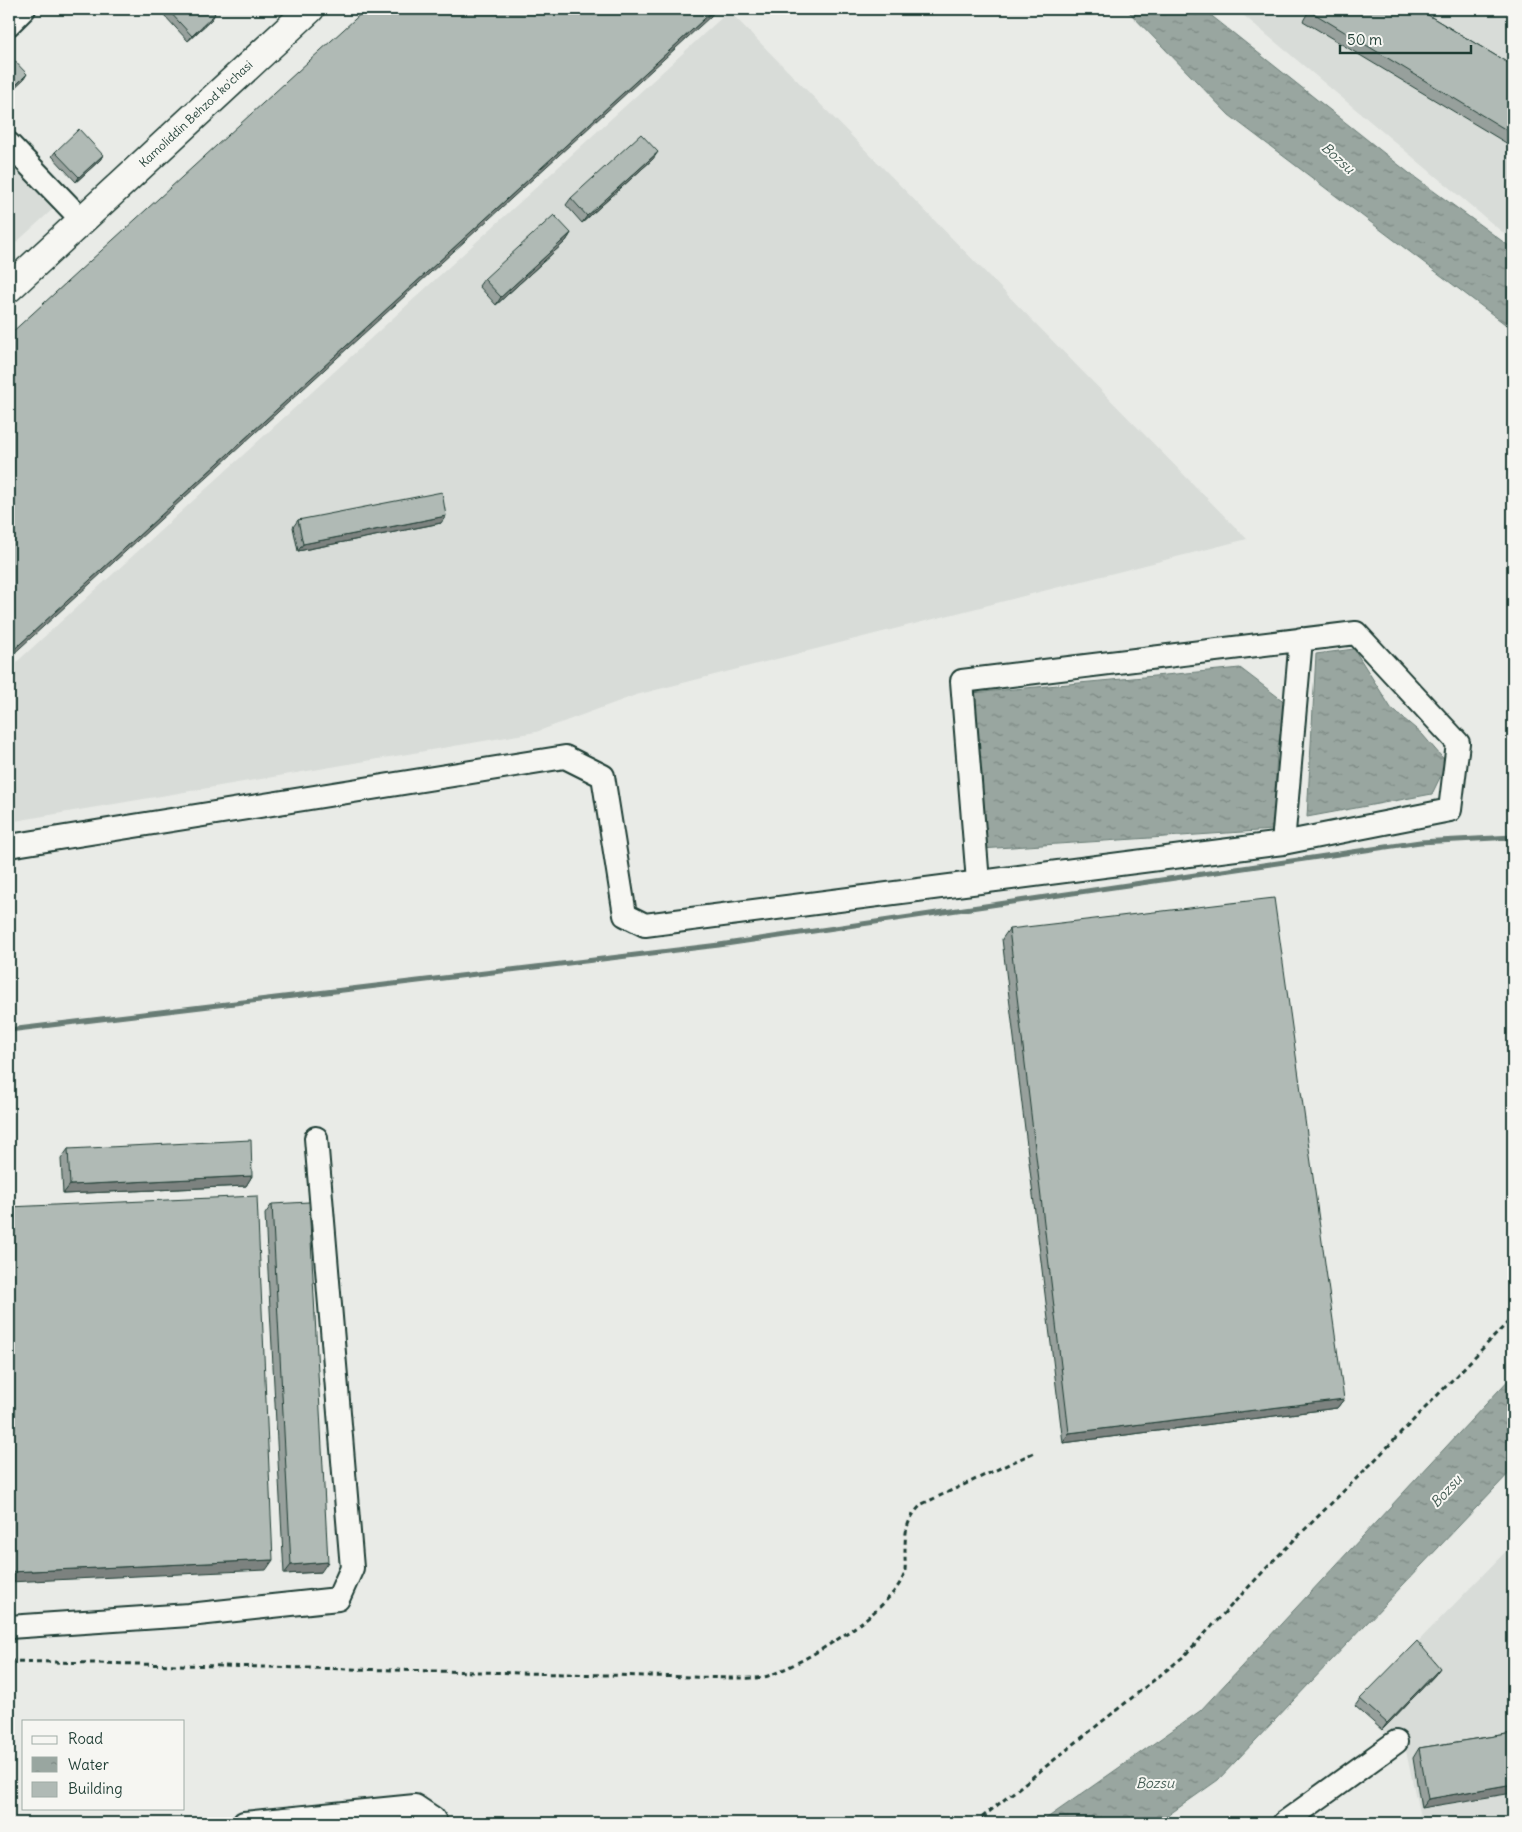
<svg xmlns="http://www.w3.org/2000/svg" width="1522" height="1832" viewBox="0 0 1522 1832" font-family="Delius,sans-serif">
<defs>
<pattern id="water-ripples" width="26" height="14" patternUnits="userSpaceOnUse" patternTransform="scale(1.25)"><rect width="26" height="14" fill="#99a6a0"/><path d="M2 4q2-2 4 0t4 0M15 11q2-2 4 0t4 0" fill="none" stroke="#7c8883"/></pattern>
</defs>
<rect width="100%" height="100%" fill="#e9ebe7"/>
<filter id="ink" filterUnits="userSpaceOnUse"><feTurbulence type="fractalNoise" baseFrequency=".02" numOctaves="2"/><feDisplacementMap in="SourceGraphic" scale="10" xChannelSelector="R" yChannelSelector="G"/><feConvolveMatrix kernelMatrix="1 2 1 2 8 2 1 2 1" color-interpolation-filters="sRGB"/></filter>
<g filter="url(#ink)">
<path fill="#d8dcd8" d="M1236,9H1513V241Z
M729,11L1247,539L636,695L536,732L9,822V669Z
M9,162L53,209L9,249Z
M1513,1544V1823H1418L1421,1822L1406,1751L1355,1706Z"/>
<path fill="url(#water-ripples)" stroke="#687c75" d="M1126,9H1203L1409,173L1513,249V330L1229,115Z
M1354,649L1391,708L1422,734L1447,763L1432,794L1307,817L1316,654Z
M1240,668L1286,703L1277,752L1273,830L981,849L972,693Z
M1513,1375V1469L1218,1780L1157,1823H1040L1200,1711Z"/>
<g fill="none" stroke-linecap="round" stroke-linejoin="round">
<path stroke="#687c75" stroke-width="5" d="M9,1030L719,945L1420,842L1513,837"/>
<defs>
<path id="minor" d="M9,24L24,9
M9,144L82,220
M1283,843L1301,639
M9,846L565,757L603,776L625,915L645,925L1283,843L1450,810L1458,743L1356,633L962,681L978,882
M9,1627L189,1615L338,1599L352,1568L316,1138
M244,1823L415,1806L433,1818L436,1823
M1284,1823L1396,1742"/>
<path id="major" d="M9,288L310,9"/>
</defs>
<use href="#minor" stroke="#1f3d34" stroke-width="26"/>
<use href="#major" stroke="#1f3d34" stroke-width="31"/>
<path stroke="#1f3d34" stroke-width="3" stroke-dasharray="5 4" stroke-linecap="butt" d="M9,1661L734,1678C744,1678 758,1679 768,1676C806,1662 889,1613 904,1575C906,1569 905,1562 905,1556C905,1532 905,1521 922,1504L1033,1453
M975,1823L1183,1657L1274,1560L1372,1463L1513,1317"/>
<use href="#minor" stroke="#f6f6f2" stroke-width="22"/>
<use href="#major" stroke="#f6f6f2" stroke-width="28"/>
</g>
<path fill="#97a09c" stroke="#1f3d34" d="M1310,9H1418L1513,66V147L1303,21Z
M168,10L212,19L188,41L164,15Z
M55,152L103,155L100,160L76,182L52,156Z
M653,159L582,223L566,205L571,198Z
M571,233L566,241L496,305L479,286L484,279Z
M298,520L441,523L298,551L293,527Z
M1009,929L1344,1399L1337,1408L1063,1443L1002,939Z
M68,1149L252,1176L246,1186L63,1194L61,1159Z
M272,1204L321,1572L284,1574L265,1214Z
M1435,1675L1382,1730L1355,1706L1360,1699Z
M1513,1733L1421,1808L1413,1758L1419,1748Z"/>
<path fill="#7b827f" stroke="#1f3d34" d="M715,9H716L711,16L9,658V654Z
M215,14L212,19L188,41L192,36Z
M27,74L24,79L9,93V92Z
M658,152L653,159L582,223L587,216Z
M103,155L100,160L76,182L79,177Z
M571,233L566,241L496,305L501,297Z
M446,516L441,523L298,551L303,544Z
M252,1176L246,1186L63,1194L70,1185Z
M1344,1399L1337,1408L1063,1443L1069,1433Z
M273,1560L266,1570L9,1582V1572Z
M328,1562L321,1572L284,1574L291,1565Z
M1440,1668L1435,1675L1382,1730L1387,1723Z
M1513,1784V1793L1421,1808L1428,1799Z"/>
<path fill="#b0bab5" stroke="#1f3d34" d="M169,9H211L215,14L192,36L168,10Z
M366,9H715L9,654V335Z
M1311,9H1418L1513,66V134L1310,11Z
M9,55L27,74L9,92Z
M79,129L103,155L79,177L55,152Z
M641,134L658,152L587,216L571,198Z
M554,215L571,233L501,297L484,279Z
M442,492L446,516L303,544L298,520Z
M1274,898L1344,1399L1069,1433L1009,929Z
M251,1140L252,1176L70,1185L68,1149Z
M257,1196L273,1560L9,1572V1207Z
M309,1202L328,1562L291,1565L272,1204Z
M1417,1641L1440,1668L1387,1723L1360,1699Z
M1513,1733V1784L1428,1799L1419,1748Z"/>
</g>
<g text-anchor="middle" stroke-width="4" stroke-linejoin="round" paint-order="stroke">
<g font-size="12" fill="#1f3d34" stroke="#f6f6f2">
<text transform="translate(196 114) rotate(-43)" y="4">Kamoliddin Behzod ko'chasi</text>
</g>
<g font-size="14" font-style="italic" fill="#445c54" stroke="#f6f6f2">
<text transform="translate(1338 158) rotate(42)" y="5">Bozsu</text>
<text transform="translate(1446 1491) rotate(-47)" y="5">Bozsu</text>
<text x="1155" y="1788">Bozsu</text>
</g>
</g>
<rect width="1522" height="1832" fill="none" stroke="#f6f6f2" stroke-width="30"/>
<rect x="15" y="15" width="1492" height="1802" fill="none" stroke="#1f3d34" stroke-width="2" filter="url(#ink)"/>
<rect x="22" y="1720" width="162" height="90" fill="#f6f6f2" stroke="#a0aca6"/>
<rect x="32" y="1736" width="25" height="8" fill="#f6f6f2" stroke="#a0aca6"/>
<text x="68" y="1744" font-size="15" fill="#1f3d34">Road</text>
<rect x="32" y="1757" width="25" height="15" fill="url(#water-ripples)" stroke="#a0aca6"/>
<text x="68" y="1770" font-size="15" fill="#1f3d34">Water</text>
<rect x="32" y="1782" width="25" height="15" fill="#b0bab5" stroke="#a0aca6"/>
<text x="68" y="1794" font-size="15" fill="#1f3d34">Building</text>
<path d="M1340 45v8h131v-8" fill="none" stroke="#1f3d34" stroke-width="2.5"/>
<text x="1347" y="45" font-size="15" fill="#1f3d34" stroke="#f6f6f2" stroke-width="4" paint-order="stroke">50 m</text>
</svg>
